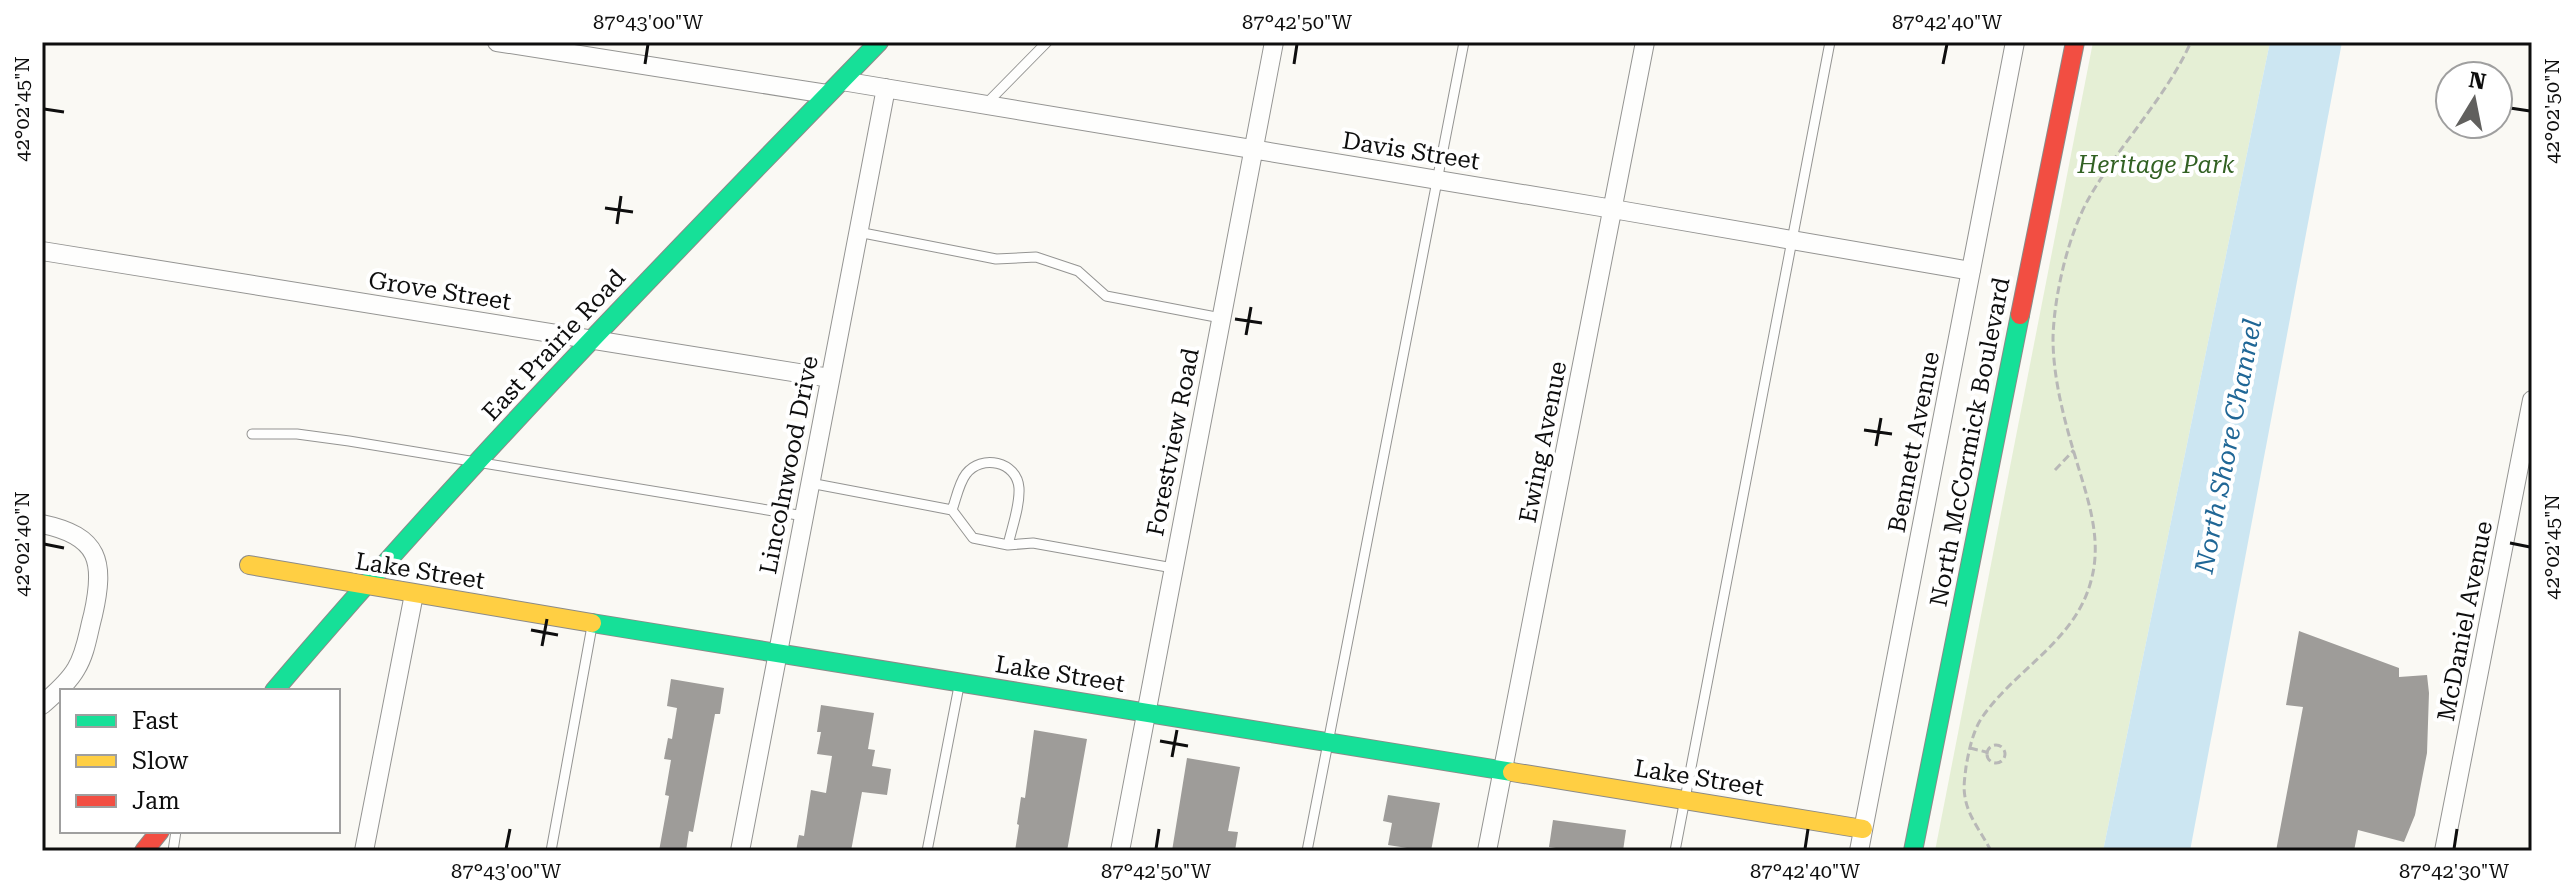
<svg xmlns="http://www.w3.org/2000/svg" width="2574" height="893" viewBox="0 0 2574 893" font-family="'Roboto Serif',serif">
<rect width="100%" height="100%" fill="#faf9f4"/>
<path fill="#e5efd5" d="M2093,42H2270L2103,851H1935Z"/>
<path fill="#cce6f2" d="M2270,42H2342L2190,851H2103Z"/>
<path fill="#9e9c99" d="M2299,631L2399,668V677L2427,675L2429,693L2427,753L2415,815L2404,842L2358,830L2354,851H2276L2303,707L2286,705Z
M671,679L724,688L720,714H715L693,832L689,831L686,851H659L669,796L665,795L671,760L664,759L668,738L672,739L677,708L667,706Z
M821,705L874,713L868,749L875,750L872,766L891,769L887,795L862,792L851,851H796L799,835L804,836L811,790L826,793L832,756L817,754L821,732H817Z
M1034,730L1087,739L1067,851H1015L1019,825L1017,824L1021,797L1025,798Z
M1187,758L1240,767L1228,831L1238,832L1235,851H1172Z
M1388,795L1440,803L1431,851H1407V848L1388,845L1392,823L1383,821Z
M1553,820L1626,830L1623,851H1577L1549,847Z"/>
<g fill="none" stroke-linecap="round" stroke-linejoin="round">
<defs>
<path id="lane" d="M985,105L1047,42
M858,232L996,259L1036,257L1078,271L1106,296L1221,318
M252,434H297L349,441L804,516
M810,483L952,510L973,538L1008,545L1033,543L1173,568
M952,510C956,499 959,483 966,474C981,454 1017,461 1019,488C1020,506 1012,527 1008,545
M173,851L176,831
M551,851L592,626
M927,851L959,686
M1307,851L1464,42
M1675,851L1830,42"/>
<path id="street" d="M497,42L827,94
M842,81L1613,209L1971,271
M42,251L830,378
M42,524C100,536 105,562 93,615C88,633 86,653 76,669C68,683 54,694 42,705
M364,851L414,594
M740,851L886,88
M1120,851L1274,42
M1487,851L1645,42
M1859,851L2015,42
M2444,851L2532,400"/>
<path id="fast" d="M592,623L1512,772
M274,691C466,465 673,254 879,42
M1913,851L2020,315"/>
<path id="slow" d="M249,565L592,623
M1512,772L1863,829"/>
<path id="jam" d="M2020,315L2075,42
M144,851L160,831"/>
</defs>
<use href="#lane" stroke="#949492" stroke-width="11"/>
<use href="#street" stroke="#949492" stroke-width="20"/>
<use href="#fast" stroke="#8b8a88" stroke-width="20"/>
<use href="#slow" stroke="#8b8a88" stroke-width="20"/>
<use href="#jam" stroke="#8b8a88" stroke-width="20"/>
<path stroke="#b8b8b7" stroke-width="3" stroke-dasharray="8 4" stroke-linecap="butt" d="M2055,470L2074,450
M1987 754a9 9 0 1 1 18 0a9 9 0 1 1-18 0Z
M1970,748L1986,752
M1991,851C1982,833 1968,817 1965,797C1963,787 1965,776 1966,767C1969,750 1973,730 1983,716C2017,668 2075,641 2091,581C2103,538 2087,497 2075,456C2064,419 2053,378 2053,338C2054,296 2068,235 2089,198C2120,144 2165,99 2191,42"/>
<use href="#lane" stroke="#fefefd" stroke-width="9"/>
<use href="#street" stroke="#fefefd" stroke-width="18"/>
<use href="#fast" stroke="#16e098" stroke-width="18"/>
<use href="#slow" stroke="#ffcf43" stroke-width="18"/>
<use href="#jam" stroke="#f24e42" stroke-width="18"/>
</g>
<path fill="none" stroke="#0e0e0e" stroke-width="3" d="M645,64L648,44M1294,64L1297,44M1943,64L1947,44M2510,108L2530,111M44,109L64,112M605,208L633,212M617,224L621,196M1235,319L1262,323M1246,335L1251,307M1864,430L1892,434M1876,446L1881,418M2510,543L2530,547M44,544L64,548M531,630L558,635M542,646L547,619M1160,741L1188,746M1172,757L1177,730M506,849L510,829M1156,849L1159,829M1805,849L1808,829M2454,849L2457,829"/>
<g text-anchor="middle" stroke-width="8" stroke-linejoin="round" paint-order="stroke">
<g font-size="24" fill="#0e0e0e" stroke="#fff">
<text transform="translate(1411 151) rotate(9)" y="8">Davis Street</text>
<text transform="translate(440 291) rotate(9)" y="8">Grove Street</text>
<text transform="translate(554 345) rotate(-47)" y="8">East Prairie Road</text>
<text transform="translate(1173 442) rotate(-79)" y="8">Forestview Road</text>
<text transform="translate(1543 442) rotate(-79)" y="8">Ewing Avenue</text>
<text transform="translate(1914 442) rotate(-79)" y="8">Bennett Avenue</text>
<text transform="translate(1970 442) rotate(-79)" y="8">North McCormick Boulevard</text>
<text transform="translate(789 465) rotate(-79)" y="8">Lincolnwood Drive</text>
<text transform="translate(420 571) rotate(9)" y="8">Lake Street</text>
<text transform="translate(2465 621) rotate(-79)" y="8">McDaniel Avenue</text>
<text transform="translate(1060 674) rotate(9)" y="8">Lake Street</text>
<text transform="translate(1699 778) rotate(9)" y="8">Lake Street</text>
</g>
<g font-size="24" font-style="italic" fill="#326123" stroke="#fff">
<text x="2156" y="173">Heritage Park</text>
</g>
<g font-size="26" font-style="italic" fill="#206796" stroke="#fff">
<text transform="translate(2228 446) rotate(-79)" y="9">North Shore Channel</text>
</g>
</g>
<rect width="2574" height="893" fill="none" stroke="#ffffff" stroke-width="88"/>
<rect x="60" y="689" width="280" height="144" fill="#ffffff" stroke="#9f9f9f" stroke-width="2"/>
<rect x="76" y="715" width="40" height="12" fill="#16e098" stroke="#9f9f9f" stroke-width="2"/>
<text x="132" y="729" font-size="24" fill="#0e0e0e">Fast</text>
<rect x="76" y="755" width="40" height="12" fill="#ffcf43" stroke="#9f9f9f" stroke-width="2"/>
<text x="132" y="769" font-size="24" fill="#0e0e0e">Slow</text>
<rect x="76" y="795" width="40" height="12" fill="#f24e42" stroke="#9f9f9f" stroke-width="2"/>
<text x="132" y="809" font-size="24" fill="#0e0e0e">Jam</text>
<g transform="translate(2474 100) rotate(10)"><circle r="38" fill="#ffffff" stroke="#9f9f9f" stroke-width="2"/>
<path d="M0-6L14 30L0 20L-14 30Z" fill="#61605e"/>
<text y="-12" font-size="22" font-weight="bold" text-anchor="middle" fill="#0e0e0e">N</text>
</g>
<rect x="44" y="44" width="2486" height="805" fill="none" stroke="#0e0e0e" stroke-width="3"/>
<g font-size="20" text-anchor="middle" fill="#0e0e0e">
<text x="648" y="29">87°43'00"W</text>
<text x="1297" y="29">87°42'50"W</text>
<text x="1947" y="29">87°42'40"W</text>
<text transform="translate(22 109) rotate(-90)" y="7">42°02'45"N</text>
<text transform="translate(2552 111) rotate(-90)" y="7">42°02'50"N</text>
<text transform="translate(22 544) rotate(-90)" y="7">42°02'40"N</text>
<text transform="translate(2552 547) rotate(-90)" y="7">42°02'45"N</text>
<text x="506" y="878">87°43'00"W</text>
<text x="1156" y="878">87°42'50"W</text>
<text x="1805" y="878">87°42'40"W</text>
<text x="2454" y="878">87°42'30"W</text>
</g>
</svg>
